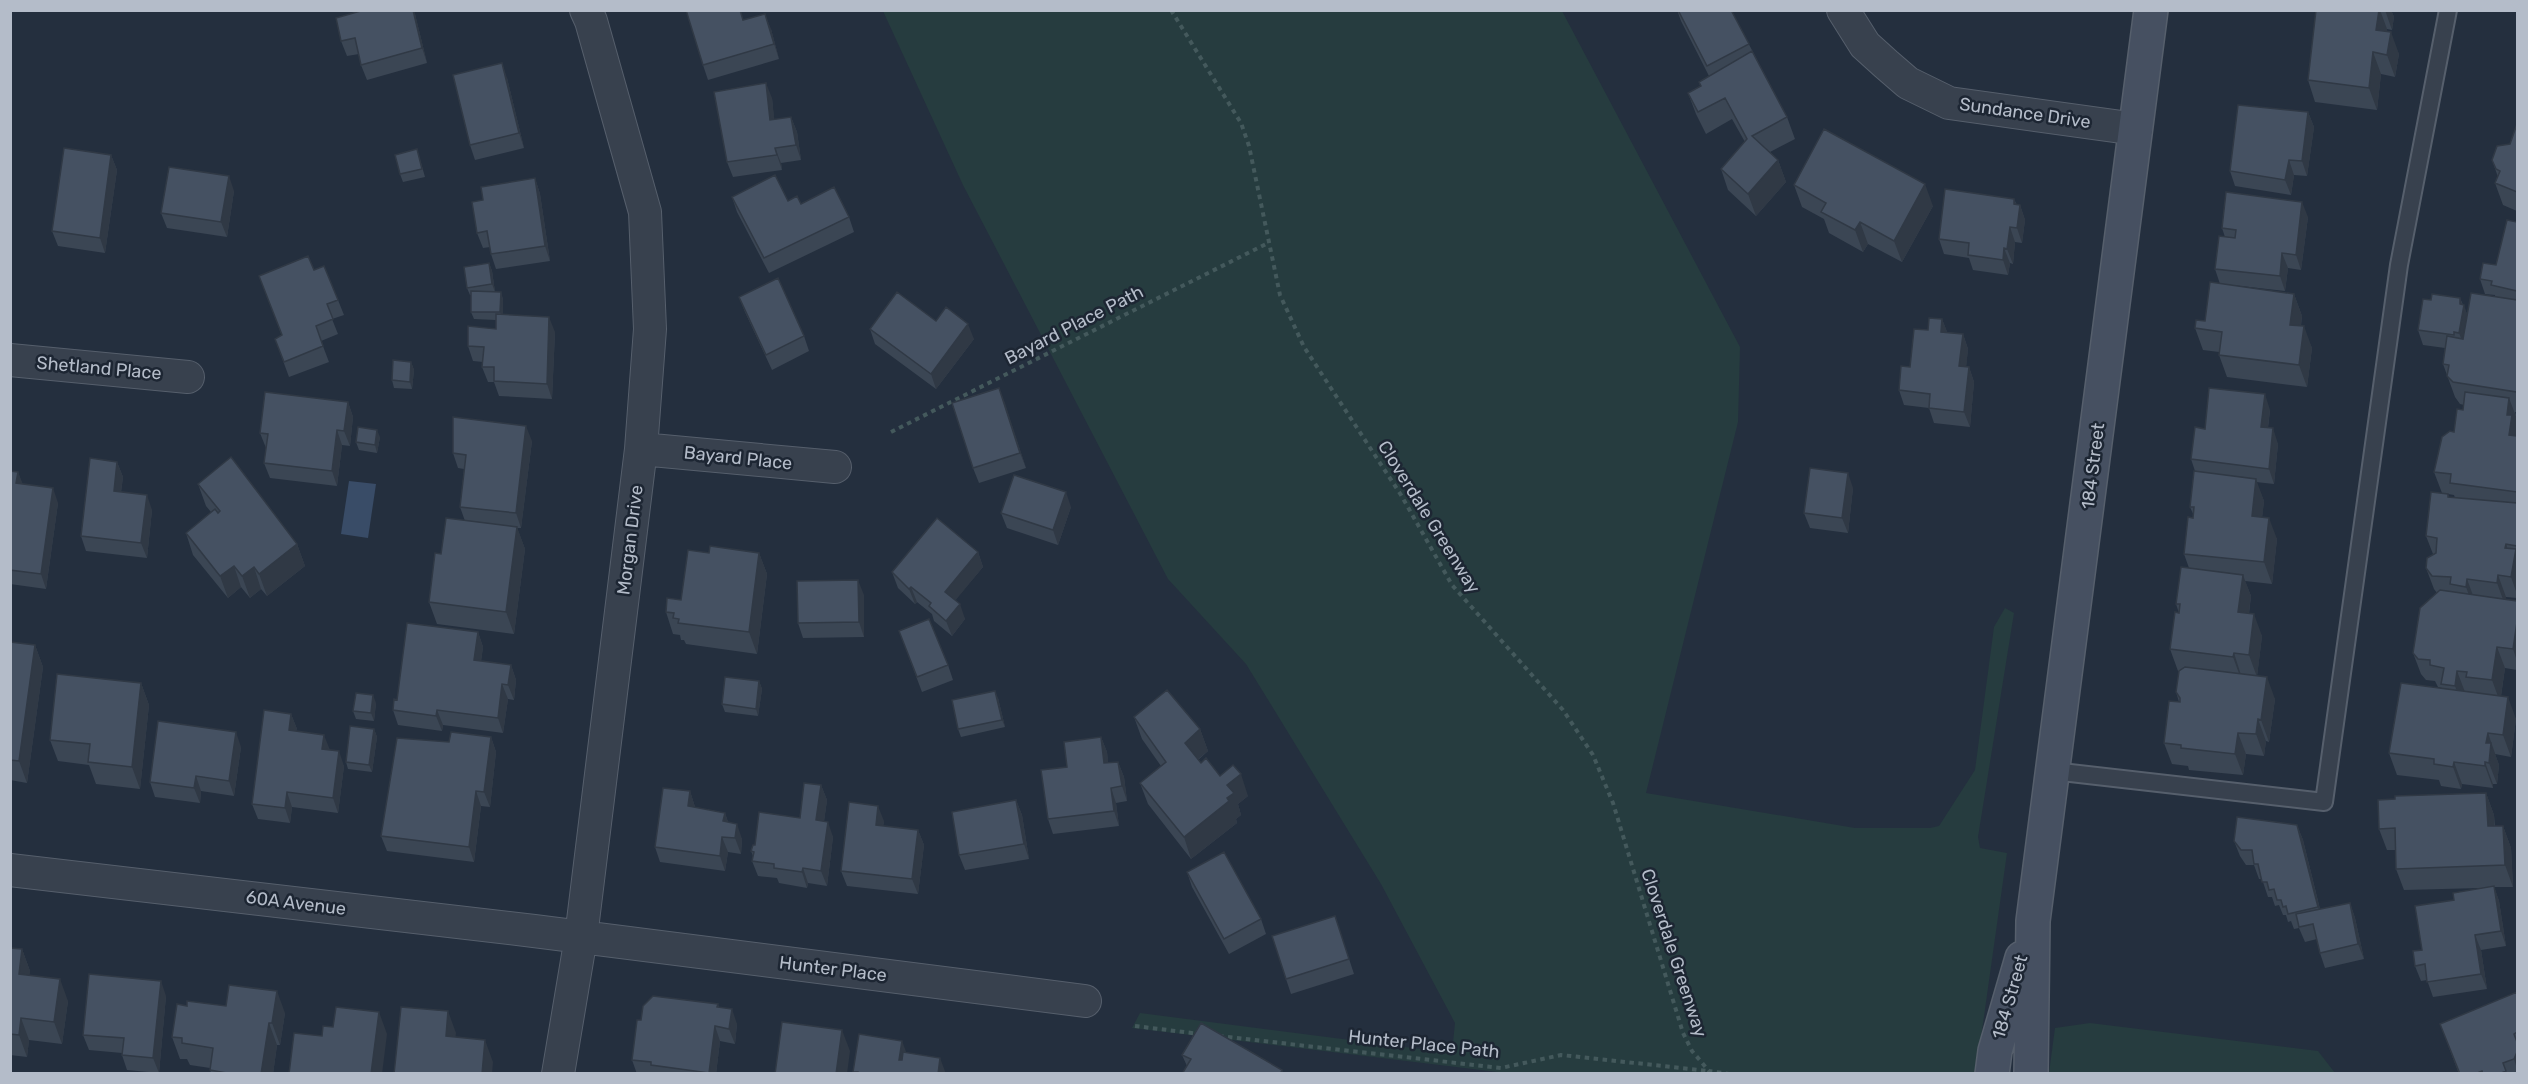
<svg xmlns="http://www.w3.org/2000/svg" width="2528" height="1084" viewBox="0 0 2528 1084" font-family="Rubik,sans-serif">
<rect width="100%" height="100%" fill="#242f3e"/>
<path fill="#263c3f" d="M883,11H1562L1740,347L1738,422L1646,793L1855,828H1930L1939,826L1975,770L1994,627L2005,608L2014,613L1978,837L1980,848L2007,853L1976,1073L1514,1074L1132,1028L1140,1013L1452,1053L1455,1023L1381,884L1246,664L1168,579L963,185Z
M2090,1023L2318,1051L2335,1073H2049L2055,1028Z"/>
<path fill="#394c67" d="M349,481L376,484L368,538L341,534Z"/>
<g fill="none" stroke-linecap="round" stroke-linejoin="round">
<defs>
<path id="lane" d="M2053,771L2324,802L2399,265L2448,10"/>
<path id="street" d="M1843,10L1865,45L1886,64L1908,83L1949,103L2136,129
M10,360L188,377
M641,449L835,467
M10,870L534,931L1085,1001
M558,1074L581,937L641,449L650,329L645,212L591,21L586,10"/>
<path id="secondary" d="M1992,1074L1995,1051L2022,958
M2031,1074L2033,921L2151,10"/>
</defs>
<use href="#lane" stroke="#565f6c" stroke-width="20"/>
<use href="#street" stroke="#565f6c" stroke-width="34"/>
<use href="#secondary" stroke="#565f6c" stroke-width="36"/>
<path stroke="#44595c" stroke-width="4" stroke-dasharray="4.5 4.5" stroke-linecap="butt" d="M1171,10L1241,123L1249,146L1280,295L1304,347L1401,495L1452,585L1563,710L1593,755L1613,803L1683,1033L1692,1051L1709,1071L1729,1074
M891,432L1268,243
M1135,1026L1200,1034
M1219,1036L1501,1068L1561,1055L1709,1071"/>
<use href="#lane" stroke="#38414e" stroke-width="16"/>
<use href="#street" stroke="#38414e" stroke-width="32"/>
<use href="#secondary" stroke="#465061" stroke-width="33"/>
</g>
<path fill="#3b4654" fill-rule="evenodd" d="M1677,10H1731L1787,117L1795,139L1770,152L1778,160L1786,182L1756,216L1728,190L1721,169L1745,142L1732,119L1706,134L1696,114L1688,93L1700,86L1699,82L1709,76L1681,21Z
M2316,10H2391L2394,17L2392,30L2387,29V31L2399,54L2395,77L2381,74L2377,110L2315,102L2308,80Z
M415,14L427,63L367,80L361,65L359,54L347,56L341,41Z
M744,20L771,29L779,59L708,80L703,65Z
M507,78L524,148L475,160L470,145Z
M772,98L774,120L791,117L797,132L801,160L781,163L782,170L733,177L727,162Z
M2308,112L2314,127L2307,176L2294,175L2291,195L2235,186L2230,171Z
M2517,124V211L2503,205L2495,183L2498,177L2492,160L2510,144Z
M417,149L425,177L403,182L400,174Z
M111,155L117,170L105,253L58,246L52,231Z
M535,178L540,194L550,261L496,269L491,254L490,247L483,248L477,233L483,200Z
M1794,185L1933,206L1902,262L1868,244L1863,252L1829,233L1824,219L1802,207Z
M234,191L227,237L167,228L161,213Z
M732,197L788,201L849,217L854,232L769,273L737,212Z
M2014,199L2017,205H2020L2025,220L2022,243L2015,242L2013,264L2010,263L2008,275L1973,270L1969,258L1944,254L1939,239Z
M2308,217L2301,270L2288,268L2285,291L2223,284L2294,294L2302,316L2301,326L2312,348L2307,387L2227,377L2219,355V352L2203,350L2195,328L2205,321L2220,284L2215,269L2225,237L2222,228Z
M2517,222V412H2515L2517,419L2516,428L2517,432V598L2506,597L2505,599L2517,601V670L2505,668L2501,696L2516,719L2511,757L2495,754L2499,765L2497,784H2493V788L2462,784L2461,789L2441,786L2439,780L2397,775L2389,753L2443,689L2442,688L2438,687L2435,681L2426,680L2421,674L2413,653L2437,593L2434,589L2426,568L2433,554L2426,536L2442,493L2434,472L2454,432L2463,410L2464,405L2460,404L2455,397L2443,364L2445,348L2423,345L2418,330L2431,300L2460,298L2467,314L2495,296V295L2485,294L2480,279L2496,265ZM2448,494L2454,495L2455,498L2449,497Z
M489,263L492,271L495,292H501L503,300V315L555,332L552,399L499,396L494,382H488L482,367L483,362L473,361L468,346L496,329V320L474,319L471,312V295H470L467,288Z
M314,270L338,300L344,315L332,319L338,334L321,341L329,362L289,377L275,339L282,336L259,276Z
M739,297L804,336L809,351L772,370L745,312Z
M1942,319L1947,332L1963,334L1968,349L1966,366L1969,367L1974,382L1970,427L1934,423L1929,408L1904,405L1899,390L1928,330Z
M936,321L974,339L936,389L875,344L870,329Z
M411,362L414,370L412,389L394,388L392,380Z
M999,388L1026,468L979,483L973,468Z
M348,402L353,417L350,446L342,445L337,486L270,478L264,463L266,448L260,433Z
M2270,410L2268,428L2278,444L2274,484L2256,482L2264,501L2262,517L2277,539L2272,584L2245,581L2251,596L2249,614L2262,636L2257,676L2275,699L2269,742L2266,741L2264,756L2246,754L2243,775L2189,770L2188,766L2172,764L2164,743L2179,702L2176,692L2179,671H2178L2170,649L2179,613L2176,604L2189,568L2184,554L2194,516L2190,507L2195,471L2191,459L2205,429Z
M380,437L377,453L359,450L356,442Z
M532,441L521,528H517L525,549L514,634L437,624L429,602L441,554L465,521L460,507L464,469L458,468L453,453Z
M117,462L123,477L121,492L152,510L147,558L86,551L81,536Z
M10,471L18,472L22,484L58,503L46,589L10,584Z
M198,484L297,544L305,566L267,596L261,589L250,598L241,587L228,598L193,555L186,533L211,512L206,506Z
M1853,488L1848,533L1810,528L1804,513Z
M1071,507L1058,545L1007,528L1001,513Z
M978,552L983,567L955,600L965,619L952,636L934,621L932,614L917,602L915,604L898,588L892,572Z
M709,553H759L767,574L757,654L686,644L684,640H681L680,635L673,634L666,612L681,600Z
M864,595V637L803,638L798,623Z
M899,631L948,665L953,680L922,692Z
M478,632L483,647L481,661L511,665L516,680L514,700L508,699L503,733L443,725L442,731L398,725L393,710L397,700Z
M10,642L35,645L43,667L27,783L10,780Z
M759,681L762,689L758,716L725,712L722,704Z
M141,683L149,705L140,789L96,784L89,765L58,761L50,740Z
M998,698L1005,727L961,737L958,729Z
M376,703L374,721L356,719L353,711Z
M291,714L297,729L296,731L330,750L344,766L338,813L292,807L290,823L258,819L252,804Z
M1134,717L1200,729L1208,751L1198,760L1201,763L1248,796L1238,804L1241,815L1236,819L1237,823L1191,859L1148,804L1140,783L1161,766L1142,739Z
M374,729L377,737L372,772L348,769L346,762Z
M491,737L496,752L490,807L481,806L474,862L387,851L381,836L449,742Z
M1101,737L1107,752L1108,763L1118,762L1124,777L1127,801L1116,803L1119,826L1053,834L1048,819L1067,767Z
M241,747L234,796L201,791L200,803L155,797L150,782Z
M821,785L827,800L824,821L833,837L827,886L808,883L807,888L779,883L777,878L758,876L752,861L753,856L751,851L755,845L800,818Z
M690,791L695,807L725,813L728,822L742,839L741,854L728,852L725,871L660,862L655,847Z
M2486,793L2494,815L2495,826H2503L2511,848L2513,887H2494L2499,901L2506,946L2481,950L2487,989L2433,997L2427,980L2421,981L2415,966L2422,950L2454,900L2481,888L2404,890L2396,869V850H2387L2379,829L2395,799Z
M1016,800L1022,815L1029,859L965,870L959,855Z
M884,821L883,826L918,830L924,845L918,894L847,886L841,871Z
M2297,825L2303,840L2320,909L2350,903L2355,918L2364,959L2325,968L2320,953L2317,939L2305,942L2299,928L2294,929L2291,921L2288,922L2286,915H2283L2279,905L2275,906L2272,897H2268L2262,879H2259L2254,865H2246L2240,856L2234,841Z
M1187,872L1261,919L1266,934L1229,954L1192,887Z
M1335,916L1354,974L1291,994L1286,979Z
M10,948L22,949L30,971L29,975L68,1001L62,1044L29,1040L27,1057L10,1055Z
M2517,992V1074H2459L2440,1024Z
M166,996L159,1073L127,1070L122,1055V1053L89,1050L83,1035Z
M718,1004L719,1008L737,1024L735,1044L720,1041L716,1074H637L632,1060L641,1020Z
M187,1006H226L285,1013L280,1045H277L273,1074H211L210,1068L190,1065L187,1059H180L172,1037Z
M1182,1055L1282,1070L1283,1074H1182L1187,1066Z"/>
<path fill="#303945" d="M413,10H414L415,14L427,63L422,48Z
M2379,10H2380L2387,29L2384,52L2376,30Z
M2385,10H2391L2394,17L2392,30Z
M765,14L771,29L779,59L774,44Z
M2391,32L2399,54L2395,77L2387,55Z
M2373,52L2381,74L2377,110L2369,88Z
M502,63L507,78L524,148L519,133Z
M766,83L772,98L776,135L770,120Z
M2308,112L2314,127L2307,176L2302,161Z
M791,117L797,132L801,160L796,145Z
M775,148L781,163L782,170L777,155Z
M111,155L117,170L105,253L100,238Z
M1778,160L1786,182L1756,216L1748,194Z
M2289,160L2294,175L2291,195L2285,180Z
M229,176L234,191L227,237L221,222Z
M535,178L540,194L550,261L545,246Z
M1925,184L1933,206L1902,262L1894,241Z
M2014,199L2019,211L2020,205L2025,220L2022,243L2017,228L2014,204Z
M2302,202L2308,217L2301,270L2296,255Z
M1860,222L1868,244L1863,252L1855,230Z
M2010,227L2015,242L2013,264L2007,249Z
M2004,248L2010,263L2008,275L2003,260Z
M2282,253L2288,268L2285,291L2280,276Z
M489,263L492,271L495,292L492,284Z
M501,292L503,300V320L500,312Z
M2294,294L2302,316L2298,346L2290,325Z
M2460,298L2463,307L2464,305L2469,320L2465,348L2459,333Z
M549,317L555,332L552,399L547,384Z
M1942,319L1948,334L1941,332Z
M968,324L974,339L936,389L931,374Z
M2304,326L2312,348L2307,387L2299,365Z
M1963,334L1968,349L1965,381L1959,366Z
M411,362L414,370L412,389L410,382Z
M1969,367L1974,382L1970,427L1964,412Z
M999,388L1005,403L1026,468L1020,453Z
M2265,394L2270,410L2266,442L2261,427Z
M2509,398L2517,419L2516,428L2517,432V451L2509,435L2507,415Z
M348,402L353,417L350,446L344,431Z
M526,426L532,441L521,528L516,513Z
M2273,428L2278,444L2274,484L2269,469Z
M337,430L342,445L337,486L332,471Z
M377,430L380,437L377,453L375,445Z
M117,462L123,477L119,506L114,491Z
M18,472L24,487L16,483Z
M1848,473L1853,488L1848,533L1842,518Z
M2256,479L2264,501L2260,537L2252,516Z
M53,488L58,503L46,589L41,574Z
M1066,492L1071,507L1058,545L1053,530Z
M147,495L152,510L147,558L141,543Z
M2269,518L2277,539L2272,584L2264,562Z
M517,527L525,549L514,634L506,612Z
M297,544L305,566L267,596L259,574Z
M2506,544L2513,566L2516,549L2517,553V594L2511,577L2505,548Z
M978,552L983,567L950,607L945,592Z
M759,553L767,574L757,654L749,632Z
M234,566L241,587L228,598L220,576Z
M254,567L261,589L250,598L242,576Z
M2243,575L2251,596L2246,634L2238,612Z
M2498,575L2506,597L2505,605L2497,583Z
M2467,579L2475,601L2474,609L2466,587Z
M858,580L864,595V637L859,622Z
M911,587L917,602L915,604L909,589Z
M960,604L965,619L952,636L946,621Z
M2254,614L2262,636L2257,677L2249,655Z
M2517,622V661L2513,649Z
M478,632L483,647L479,676L474,660Z
M35,645L43,667L27,783L19,761Z
M2497,647L2505,668L2500,702L2492,680Z
M2234,653L2241,675V679L2233,657Z
M511,665L516,680L514,700L508,685Z
M2457,671L2465,692L2463,708L2455,686Z
M2267,677L2275,699L2269,742L2261,720Z
M759,681L762,689L758,716L756,709Z
M141,683L149,705L140,789L132,767Z
M502,684L508,699L503,733L498,718Z
M995,691L998,698L1005,727L1002,720Z
M373,695L376,703L374,721L371,713Z
M2508,697L2516,719L2511,757L2503,735Z
M437,710L443,725L442,731L436,716Z
M291,714L297,729L294,745L289,730Z
M2258,719L2266,741L2264,756L2256,734Z
M374,729L377,737L372,772L369,765Z
M1200,729L1208,751L1192,764L1185,743Z
M236,732L241,747L234,796L229,781Z
M2238,733L2246,754L2243,775L2235,754Z
M2488,733L2499,765L2497,784L2489,763L2486,743Z
M324,735L330,750L322,749Z
M491,737L496,752L490,807L484,792Z
M1101,737L1107,752L1110,778L1104,763Z
M339,751L344,766L338,813L333,798Z
M1118,762L1124,777L1127,801L1122,786Z
M2454,762L2462,784L2461,789L2453,767Z
M2485,762L2493,784V788L2485,766Z
M1241,774L1248,796L1238,804L1241,815L1236,819L1237,823L1191,859L1184,837L1227,798V785Z
M196,776L201,791L200,803L194,788Z
M821,785L827,800L822,835L816,820Z
M1111,788L1116,803L1119,826L1114,811Z
M476,791L481,806L474,862L469,847Z
M690,791L695,807L693,821L688,806Z
M287,792L292,807L290,823L285,808Z
M2486,793L2494,815L2495,848L2488,826Z
M1016,800L1022,815L1029,859L1024,844Z
M878,806L884,821L881,840L876,825Z
M725,813L730,828L723,821Z
M828,822L833,837L827,886L821,871Z
M737,824L742,839L741,854L735,838Z
M2297,825L2303,840L2323,922L2318,907Z
M2503,826L2511,848L2513,887L2505,865Z
M918,830L924,845L918,894L912,879Z
M722,837L728,852L725,871L720,856Z
M803,868L808,883L807,888L802,872Z
M2494,886L2499,901L2506,946L2501,931Z
M2350,903L2355,918L2364,959L2358,944Z
M2475,935L2481,950L2487,989L2481,974Z
M22,949L30,971L27,996L19,974Z
M60,979L68,1001L62,1044L54,1022Z
M161,981L166,996L159,1073L153,1058Z
M277,991L285,1013L280,1045L272,1023Z
M732,1009L737,1024L735,1044L729,1029Z
M448,1011L456,1033L453,1058L446,1036Z
M379,1012L387,1034L382,1074H371Z
M21,1018L29,1040L27,1057L19,1035Z
M269,1023L277,1045L273,1074H261Z
M715,1026L720,1041L716,1074H709Z
M842,1030L850,1051L847,1074H836Z
M485,1040L493,1062L492,1074H482Z
M902,1041L910,1062L899,1060Z
M2517,1052V1069L2514,1059Z
M940,1058L946,1074H938Z"/>
<path fill="#455162" stroke="#303945" stroke-width="1.5" d="M364,10H413L422,48L361,65L355,38L341,41L336,18Z
M686,10H740L743,20L765,14L774,44L703,65Z
M1678,10H1731L1749,44L1707,66Z
M2316,10H2379L2376,30L2391,32L2387,55L2373,52L2369,88L2308,80Z
M1752,51L1787,117L1752,136L1778,160L1748,194L1721,169L1747,139L1725,98L1698,112L1688,93L1701,86L1699,82Z
M502,63L519,133L470,145L453,75Z
M766,83L770,120L791,117L796,145L775,148L777,155L727,162L714,92Z
M2238,105L2308,112L2302,161L2289,160L2285,180L2230,171Z
M2517,124V192L2495,183L2500,171L2496,169L2492,160L2497,146L2510,144Z
M1824,129L1925,184L1894,241L1860,222L1855,230L1821,212L1826,203L1794,185Z
M64,148L111,155L100,238L52,231Z
M417,149L422,169L400,174L395,155Z
M169,167L229,176L221,222L161,213Z
M775,175L788,201L797,196L801,204L834,187L849,217L764,258L732,197Z
M535,178L545,246L491,254L487,231L477,233L472,202L483,200L481,187Z
M1945,189L2014,199V204L2020,205L2017,228L2010,227L2007,249L2004,248L2003,260L1968,255L1969,243L1939,239Z
M2226,192L2302,202L2296,255L2282,253L2280,276L2215,269L2219,236L2235,238L2236,230L2222,228Z
M2507,220L2517,222V291L2491,285L2492,281L2480,279L2483,263L2496,265Z
M308,256L314,270L324,266L338,300L327,304L333,319L316,326L323,346L284,362L275,339L282,335L259,276Z
M489,263L492,284L467,288L464,267Z
M778,278L804,336L766,355L739,297Z
M2210,282L2294,294L2290,325L2304,326L2299,365L2219,355L2222,332L2195,328L2196,320L2205,321Z
M471,291L501,292L500,312H471Z
M897,292L936,321L946,307L968,324L931,374L870,329Z
M2471,293L2517,300V392L2453,382L2447,376L2449,365L2443,364L2447,336L2463,339Z
M2432,294L2460,298V304L2464,305L2459,333L2454,332V335L2418,330L2423,299L2431,300Z
M496,314L549,317L547,384L494,381V367H482L484,347L468,346V326L496,329Z
M1929,318L1942,319L1941,332L1963,334L1959,366L1969,367L1964,412L1929,408L1930,394L1899,390L1901,366L1910,367L1914,329L1928,330Z
M393,360L411,362L410,382L392,380Z
M999,388L1020,453L973,468L952,403Z
M2209,388L2265,394L2261,427L2273,428L2269,469L2191,459L2195,427L2205,429Z
M265,392L348,402L344,431L337,430L332,471L264,463L268,434L260,433Z
M2465,392L2509,398L2507,415H2512L2509,435L2517,436V492L2450,483L2451,474L2434,472L2442,437L2450,431L2454,432L2457,409L2463,410Z
M453,417L526,426L516,513L460,507L466,455L453,453Z
M358,427L377,430L375,445L356,442Z
M231,457L297,544L259,574L254,567L242,576L234,566L220,576L186,533L215,509L218,513L220,511L198,484Z
M90,458L117,462L114,491L147,495L141,543L81,536Z
M1810,468L1848,473L1842,518L1804,513Z
M10,471L18,472L16,483L53,488L41,574L10,570Z
M2194,471L2256,479L2252,516L2269,518L2264,562L2184,554L2188,517L2193,518L2194,507H2190Z
M1014,475L1066,492L1053,530L1001,513Z
M2431,492L2448,494V497L2517,503V546L2506,544L2505,548L2516,549L2511,577L2498,575L2497,583L2467,579L2466,587L2450,584L2451,577L2432,576L2426,568L2427,558L2436,553L2437,538L2426,536Z
M446,518L517,527L506,612L429,602L435,553L441,554Z
M937,518L978,552L945,592L960,604L946,621L929,606L931,603L911,587L909,589L892,572Z
M710,546L759,553L749,632L678,623L679,619L673,618L674,613L666,612L667,598L681,600L688,550L709,553Z
M2181,567L2243,575L2238,612L2254,614L2249,655L2234,653L2233,657L2170,649L2175,612L2179,613L2180,604H2176Z
M858,580L859,622L798,623L797,581Z
M2440,590L2517,601V622L2513,649L2497,647L2492,680L2466,677L2467,672L2457,671L2455,686L2441,684L2444,668L2430,665V660L2418,659L2413,653L2420,608Z
M929,619L948,665L917,677L899,631Z
M407,623L478,632L474,660L511,665L508,685L502,684L498,718L437,710L436,716L393,710L394,699L397,700Z
M10,642L35,645L19,761L10,760Z
M2185,667L2267,677L2261,720L2258,719L2256,734L2238,733L2235,754L2181,748V745L2164,743L2169,701L2180,702V698L2176,692L2179,671Z
M57,674L141,683L132,767L88,762L90,744L50,740Z
M725,677L759,681L756,709L722,704Z
M2401,683L2508,697L2503,735L2488,733L2486,743H2491L2489,763L2485,762V766L2454,762L2453,767L2434,764V759L2389,753Z
M1167,690L1200,729L1185,743L1201,763L1206,758L1220,776L1233,765L1241,774L1227,785L1234,793L1227,798L1229,801L1184,837L1140,783L1166,762L1134,717Z
M995,691L1002,720L958,729L952,700Z
M356,693L373,695L371,713L353,711Z
M264,710L291,714L289,730L324,735L322,749L339,751L333,798L287,792L285,808L252,804Z
M158,721L236,732L229,781L196,776L194,788L150,782Z
M350,726L374,729L369,765L346,762Z
M451,732L491,737L484,792L476,791L469,847L381,836L397,738L449,742Z
M1101,737L1104,763L1118,762L1122,786L1111,788L1114,811L1048,819L1041,770L1067,767L1064,742Z
M804,783L821,785L816,820L828,822L821,871L803,868L802,872L774,868V864L752,861L754,852L751,851L753,845H755L759,812L800,818Z
M663,788L690,791L688,806L725,813L723,821L737,824L735,838L722,837L720,856L655,847Z
M2486,793L2488,826H2503L2505,865L2396,869L2395,828L2379,829L2378,800L2395,799V796Z
M1016,800L1024,844L959,855L952,812Z
M849,802L878,806L876,825L918,830L912,879L841,871Z
M2237,817L2297,825L2318,907L2288,914L2286,906L2283,907L2281,900H2277L2274,889L2269,890L2267,882H2262L2258,864H2254L2252,850H2241L2234,841Z
M1224,852L1261,919L1224,939L1187,872Z
M2494,886L2501,931L2475,935L2481,974L2427,982L2425,964L2415,966L2413,951L2422,950L2415,906L2454,900L2453,893Z
M2350,903L2358,944L2320,953L2313,924L2299,927L2296,914Z
M1335,916L1349,959L1286,979L1272,936Z
M10,948L22,949L19,974L60,979L54,1022L21,1018L19,1035L10,1034Z
M89,974L161,981L153,1058L122,1055L124,1038L83,1035Z
M229,985L277,991L272,1023H269L261,1074H232L210,1070L213,1048L182,1043V1038L172,1037L177,1004L187,1006V1001L226,1006Z
M2517,992V1032L2514,1034L2517,1042V1052L2514,1059L2503,1063L2506,1071L2499,1074H2483L2482,1071L2475,1074H2460L2440,1024Z
M653,996L718,1004L717,1007L732,1009L729,1029L715,1026L709,1073L651,1065V1062L632,1060L637,1020H641L643,1006Z
M336,1007L379,1012L371,1074H289L294,1033L322,1036L323,1026L333,1027Z
M401,1007L448,1011L446,1036L485,1040L482,1074H394Z
M782,1022L842,1030L836,1074H775Z
M1201,1023L1282,1070L1280,1074H1182L1191,1059L1182,1055Z
M859,1034L902,1041L899,1060H902L903,1052L940,1058L938,1074H858V1072H853Z"/>
<g text-anchor="middle" stroke-width="5" stroke-linejoin="round" paint-order="stroke">
<g font-size="18" fill="#b4bcc9" stroke="#1d2633">
<text transform="translate(2025 113) rotate(8)" y="6">Sundance Drive</text>
<text transform="translate(1074 325) rotate(-27)" y="6">Bayard Place Path</text>
<text transform="translate(99 368) rotate(5)" y="6">Shetland Place</text>
<text transform="translate(738 458) rotate(6)" y="6">Bayard Place</text>
<text transform="translate(2093 466) rotate(-83)" y="6">184 Street</text>
<text transform="translate(1429 517) rotate(58)" y="6">Cloverdale Greenway</text>
<text transform="translate(630 540) rotate(-83)" y="6">Morgan Drive</text>
<text transform="translate(296 903) rotate(7)" y="6">60A Avenue</text>
<text transform="translate(1674 953) rotate(72)" y="6">Cloverdale Greenway</text>
<text transform="translate(833 969) rotate(7)" y="6">Hunter Place</text>
<text transform="translate(2010 997) rotate(-74)" y="6">184 Street</text>
<text transform="translate(1424 1044) rotate(6)" y="6">Hunter Place Path</text>
</g>
</g>
<rect width="2528" height="1084" fill="none" stroke="#b4bcc9" stroke-width="24"/>
</svg>
